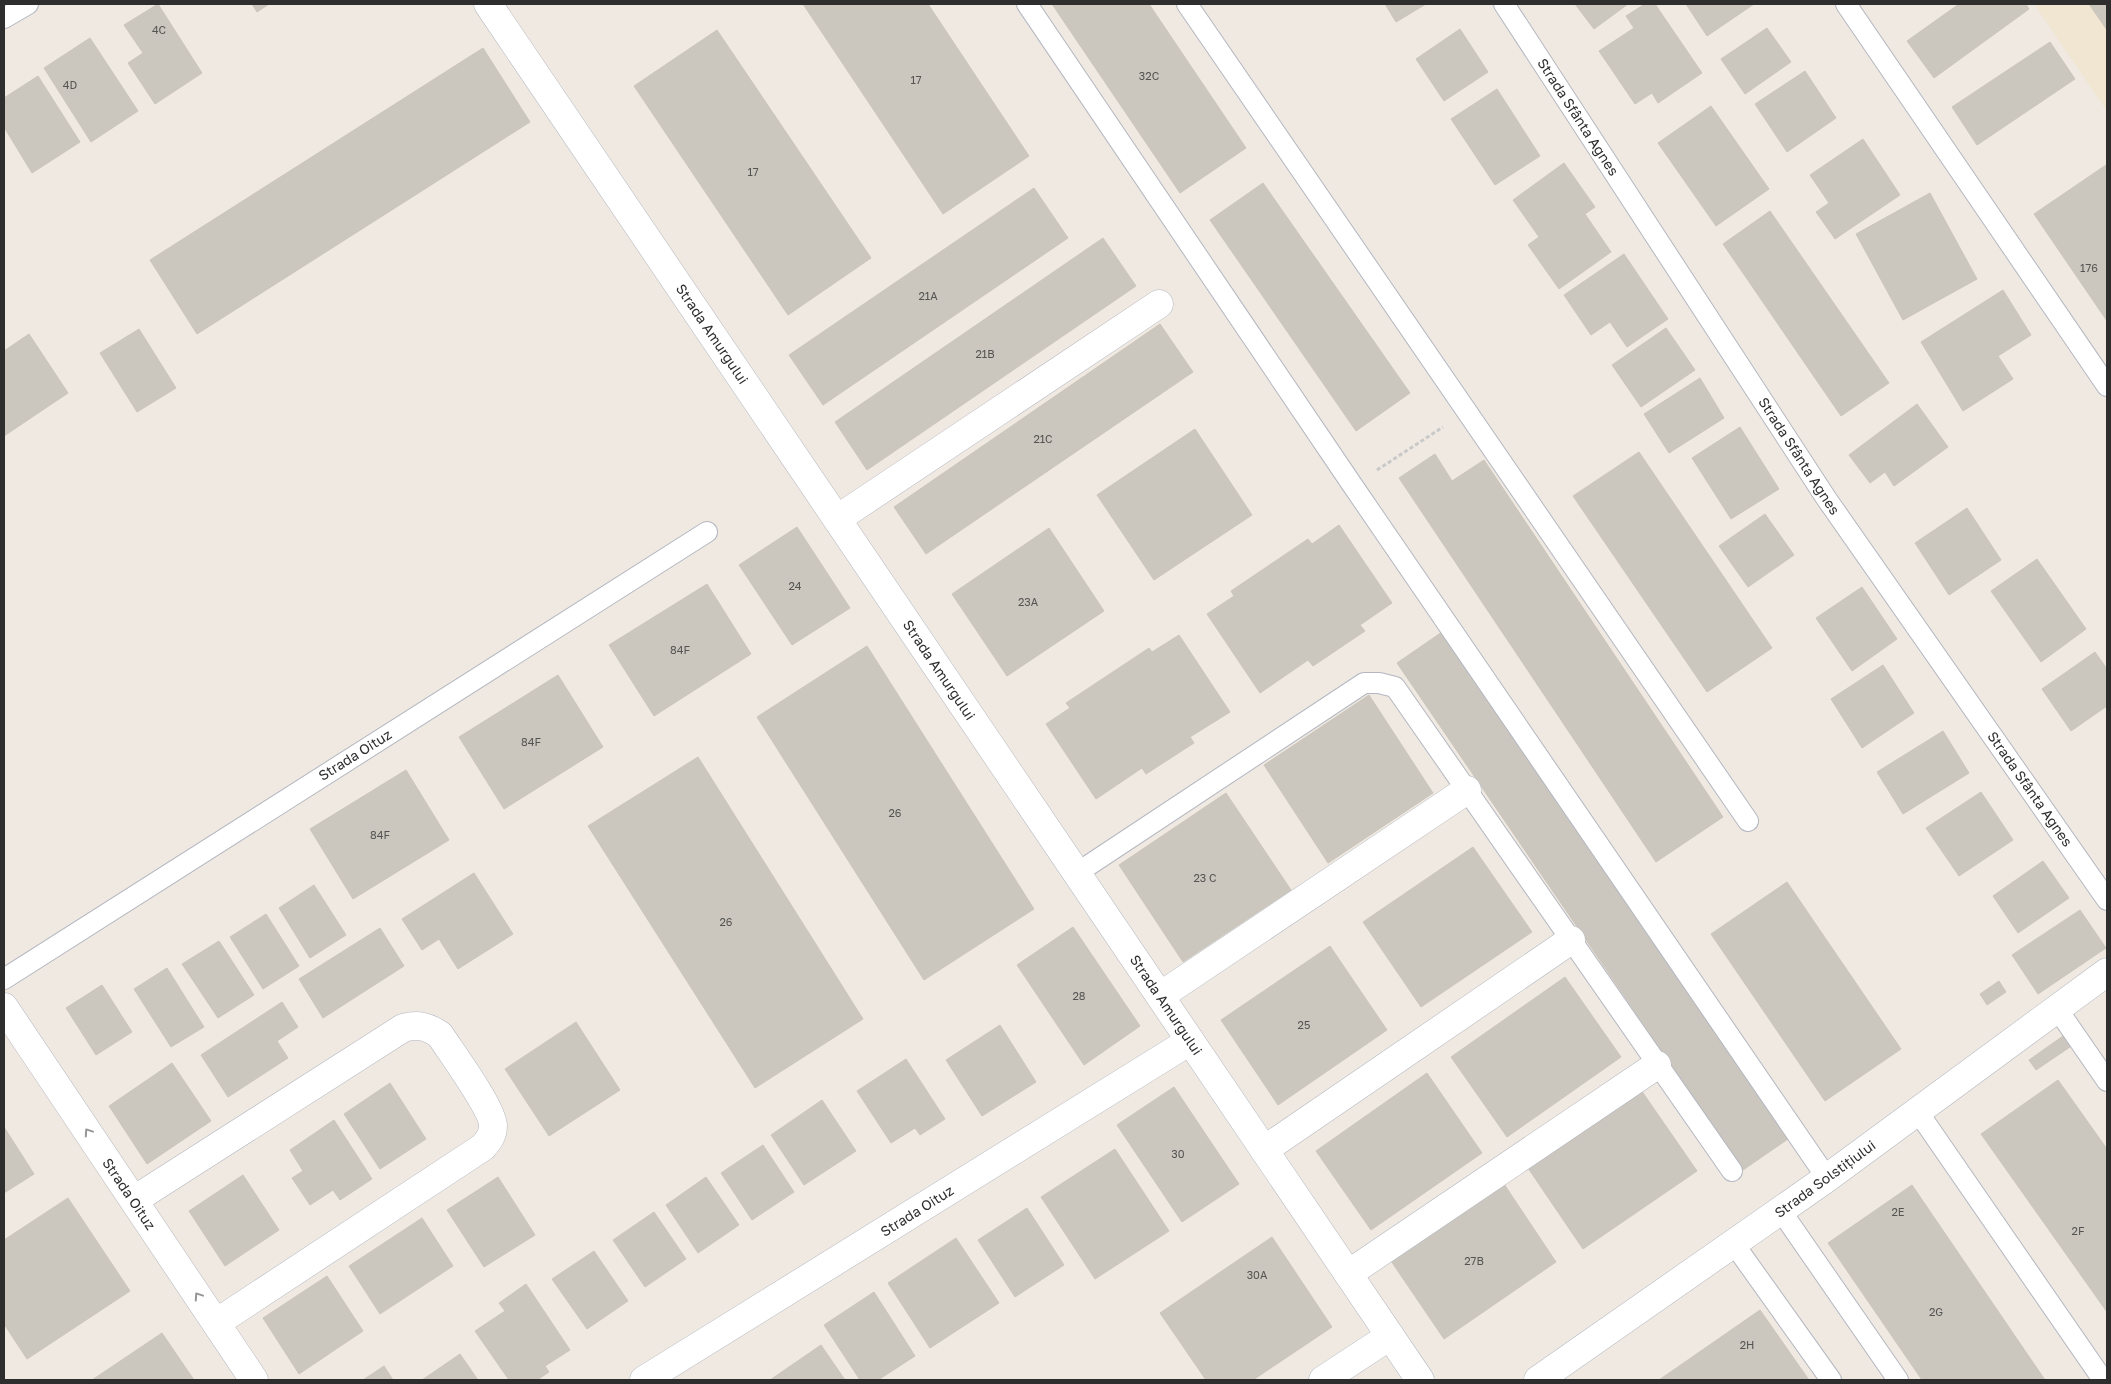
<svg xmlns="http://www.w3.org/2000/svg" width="2111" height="1384" viewBox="0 0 2111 1384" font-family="'Golos Text',sans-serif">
<rect width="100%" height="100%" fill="#efe9e1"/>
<path fill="#f0e6d1" d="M2034,4H2107V111Z"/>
<path fill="#cbc7bf" stroke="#cbc5ba" d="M158,4L202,73L155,104L128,63L143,53L124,25Z
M252,4H269L257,12Z
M803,4H928L1029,156L943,214Z
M1052,4H1149L1246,148L1180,193Z
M1385,4H1426L1396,22Z
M1575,4H1628L1594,29Z
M1645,4H1655L1702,73L1658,103L1652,93L1635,104L1599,51L1634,28L1626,16Z
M1686,4H1754L1707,36Z
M1959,4H2026L2029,9L1934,78L1907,41Z
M2089,4H2107V30Z
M1767,28L1791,62L1745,94L1721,59Z
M1460,29L1488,72L1444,101L1416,59Z
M717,30L871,258L788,315L634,86Z
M90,38L138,111L91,142L44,68Z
M2050,42L2075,79L1977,145L1952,107Z
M483,48L530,122L197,334L150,260Z
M1805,71L1836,118L1787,152L1755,104Z
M38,76L80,142L32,173L4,127V98Z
M1497,89L1540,156L1495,185L1451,119Z
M1711,106L1769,189L1716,226L1658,143Z
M1863,139L1900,195L1835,239L1816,212L1829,203L1810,175Z
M1564,163L1595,207L1585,214L1611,252L1559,289L1528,245L1539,237L1513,200Z
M2106,165L2107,166V321L2034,214Z
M1263,183L1410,393L1356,431L1210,220Z
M1034,188L1068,238L823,405L789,355Z
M1930,193L1977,279L1903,320L1856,234Z
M1770,211L1889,383L1841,416L1723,244Z
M1103,238L1136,286L867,470L835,422Z
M1624,254L1668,319L1627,347L1610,322L1591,335L1564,295Z
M2003,290L2031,335L1998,356L2013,379L1963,411L1921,342Z
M1160,324L1193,372L926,554L894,507Z
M1666,328L1695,370L1641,407L1612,365Z
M139,329L176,388L137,412L100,353Z
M29,334L68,393L4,436V351Z
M1700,378L1724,418L1669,453L1644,414Z
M1917,404L1948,447L1894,486L1885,472L1870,483L1849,455Z
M1740,427L1779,489L1731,519L1692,458Z
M1195,429L1252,515L1154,580L1097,495Z
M1639,452L1772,648L1707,692L1573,496Z
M1435,454L1452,481L1484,460L1723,817L1656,862L1399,478Z
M1967,508L2001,560L1949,595L1915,543Z
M1765,514L1794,555L1748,587L1719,546Z
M1339,525L1392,603L1360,625L1365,631L1313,666L1308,660L1260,693L1207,614L1234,596L1231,591L1308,539L1312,544Z
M797,527L850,608L792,645L739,565Z
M1049,528L1104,611L1007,676L952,594Z
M2037,559L2086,629L2041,662L1991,591Z
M707,584L751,654L654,716L609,645Z
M1862,587L1897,639L1852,671L1816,618Z
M1442,632L1788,1139L1743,1170L1397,663Z
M1179,635L1230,712L1190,737L1194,743L1146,774L1142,768L1096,799L1046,724L1070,708L1066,703L1149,648L1152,652Z
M867,646L1034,909L924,980L757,717Z
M2095,652L2107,669V706L2071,731L2042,689Z
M1883,665L1914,713L1862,748L1831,699Z
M558,675L603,747L504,809L459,737Z
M1369,695L1433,793L1328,863L1264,765Z
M1943,731L1969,773L1903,814L1877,772Z
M698,757L863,1019L755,1088L588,826Z
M406,770L449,840L353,899L310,829Z
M1981,792L2013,840L1959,876L1926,828Z
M1226,793L1291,890L1183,962L1119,865Z
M1473,847L1532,932L1421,1007L1363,922Z
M2043,861L2069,898L2018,933L1993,896Z
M474,873L513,934L458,969L439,939L422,950L402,919Z
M1787,882L1901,1049L1825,1101L1711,934Z
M314,885L346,935L310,958L279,908Z
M2080,910L2106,948L2038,994L2012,955Z
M266,914L299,966L263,989L230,937Z
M1073,927L1140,1026L1084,1065L1017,965Z
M380,928L404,966L323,1018L299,979Z
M219,941L254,995L218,1018L182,964Z
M1330,946L1387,1030L1278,1105L1221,1020Z
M167,968L204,1027L171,1047L134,989Z
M1565,977L1621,1057L1507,1137L1451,1057Z
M1999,981L2006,992L1987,1005L1980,994Z
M102,985L132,1032L96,1055L66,1008Z
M282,1002L298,1027L277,1041L288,1058L228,1097L201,1055Z
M576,1022L620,1090L549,1136L505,1069Z
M1000,1025L1036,1082L982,1116L946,1060Z
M2063,1036L2070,1047L2036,1070L2029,1060Z
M906,1059L945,1119L920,1135L915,1128L891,1143L857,1091Z
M172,1063L211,1121L147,1164L109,1106Z
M1427,1073L1482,1153L1371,1230L1316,1151Z
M2058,1080L2107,1149V1312L1981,1134Z
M390,1083L426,1139L380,1169L344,1114Z
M1174,1087L1239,1184L1182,1222L1117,1125Z
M1641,1090L1697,1171L1583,1249L1528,1168Z
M822,1100L856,1151L804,1185L771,1135Z
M334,1120L372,1179L340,1200L333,1190L310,1205L292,1178L303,1171L290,1150Z
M4,1127L34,1174L4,1193Z
M763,1145L794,1192L752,1220L721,1173Z
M1115,1149L1169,1231L1095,1279L1041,1197Z
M243,1175L279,1230L225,1266L189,1211Z
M498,1177L535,1235L484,1267L447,1210Z
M706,1177L739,1225L698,1253L666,1205Z
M1504,1184L1556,1262L1444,1339L1391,1261Z
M1912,1185L2045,1380H1922L1828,1243Z
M68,1198L130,1291L27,1359L4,1324V1240Z
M1027,1208L1064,1265L1015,1297L978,1240Z
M654,1212L686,1259L645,1287L613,1240Z
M422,1218L453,1266L380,1314L349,1266Z
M1272,1237L1332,1327L1253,1380H1206L1160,1313Z
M956,1238L999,1303L930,1348L888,1283Z
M594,1251L628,1301L587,1329L552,1279Z
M327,1276L363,1331L299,1374L263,1318Z
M526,1284L570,1350L545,1366L549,1372L537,1380H509L475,1331L505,1311L499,1303Z
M874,1292L915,1356L878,1380H860L824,1325Z
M1760,1310L1809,1380H1659Z
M162,1333L194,1380H92Z
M821,1345L845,1380H770Z
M460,1354L478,1380H422Z
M384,1366L393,1380H363Z"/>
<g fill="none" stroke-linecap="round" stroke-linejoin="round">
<defs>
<path id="lane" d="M1027,4L1353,486L1827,1178
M1187,4L1748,821
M1504,4L1826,498L2107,900
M1846,4L2107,386
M4,18L28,4
M1077,873L1364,683H1379L1395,687L1732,1171
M4,979L707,532
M2058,1010L2107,1081
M1918,1112L2103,1380
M1781,1211L1898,1380
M1734,1244L1831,1380"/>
<path id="street" d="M837,519L1159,304
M1160,996L1467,790
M4,1007L254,1380
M1264,1150L1571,940
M134,1200L403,1028C418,1024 427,1026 440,1035C451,1052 493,1109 493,1126C493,1135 489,1140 483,1147L216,1323
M1348,1274L1657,1065
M644,1380L1190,1041
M1323,1380L1390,1336"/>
<path id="secondary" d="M488,4L1420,1380
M1538,1380L1827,1178L2107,972"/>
</defs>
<use href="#lane" stroke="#b4b7c1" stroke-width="22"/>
<use href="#street" stroke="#b4b7c1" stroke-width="29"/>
<use href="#secondary" stroke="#b4b7c1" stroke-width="29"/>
<path stroke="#c9c9c9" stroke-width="3" stroke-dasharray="4 2.5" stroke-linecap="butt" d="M1377,470L1443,427"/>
<use href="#lane" stroke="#fff" stroke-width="20"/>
<use href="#street" stroke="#fff" stroke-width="28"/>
<use href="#secondary" stroke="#fff" stroke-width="28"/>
</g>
<defs><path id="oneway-chevron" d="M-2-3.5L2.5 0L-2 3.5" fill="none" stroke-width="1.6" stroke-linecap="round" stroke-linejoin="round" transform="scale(1.25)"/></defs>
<g stroke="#969696">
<use href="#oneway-chevron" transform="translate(88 1132) rotate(-124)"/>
<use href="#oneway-chevron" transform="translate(198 1296) rotate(-124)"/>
</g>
<g text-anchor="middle" stroke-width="4.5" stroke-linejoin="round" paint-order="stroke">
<g font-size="11" fill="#555452">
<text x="159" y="34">4C</text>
<text x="1149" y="80">32C</text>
<text x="916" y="84">17</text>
<text x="70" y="89">4D</text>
<text x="753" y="176">17</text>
<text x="2089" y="272">176</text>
<text x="928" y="300">21A</text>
<text x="985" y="358">21B</text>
<text x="1043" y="443">21C</text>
<text x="795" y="590">24</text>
<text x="1028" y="606">23A</text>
<text x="680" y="654">84F</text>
<text x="531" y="746">84F</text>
<text x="895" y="817">26</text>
<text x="380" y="839">84F</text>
<text x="1205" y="882">23 C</text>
<text x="726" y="926">26</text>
<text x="1079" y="1000">28</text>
<text x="1304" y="1029">25</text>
<text x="1178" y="1158">30</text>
<text x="1898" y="1216">2E</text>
<text x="2078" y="1235">2F</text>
<text x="1474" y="1265">27B</text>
<text x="1257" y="1279">30A</text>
<text x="1936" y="1316">2G</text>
<text x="1747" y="1349">2H</text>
</g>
<g font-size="14" fill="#2e2e2e" stroke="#fff">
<text transform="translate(1578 117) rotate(57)" y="5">Strada Sfânta Agnes</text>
<text transform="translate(712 334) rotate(56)" y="5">Strada Amurgului</text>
<text transform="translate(1799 456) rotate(57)" y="5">Strada Sfânta Agnes</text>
<text transform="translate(939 670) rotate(56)" y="5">Strada Amurgului</text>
<text transform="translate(355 755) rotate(-32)" y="5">Strada Oituz</text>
<text transform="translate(2030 789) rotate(55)" y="5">Strada Sfânta Agnes</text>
<text transform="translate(1166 1005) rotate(56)" y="5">Strada Amurgului</text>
<text transform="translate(1825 1179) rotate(-36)" y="5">Strada Solstițiului</text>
<text transform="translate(129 1194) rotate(56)" y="5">Strada Oituz</text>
<text transform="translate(917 1211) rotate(-32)" y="5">Strada Oituz</text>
</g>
</g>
<rect width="2111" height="1384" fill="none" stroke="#2e2e2e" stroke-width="10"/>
</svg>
